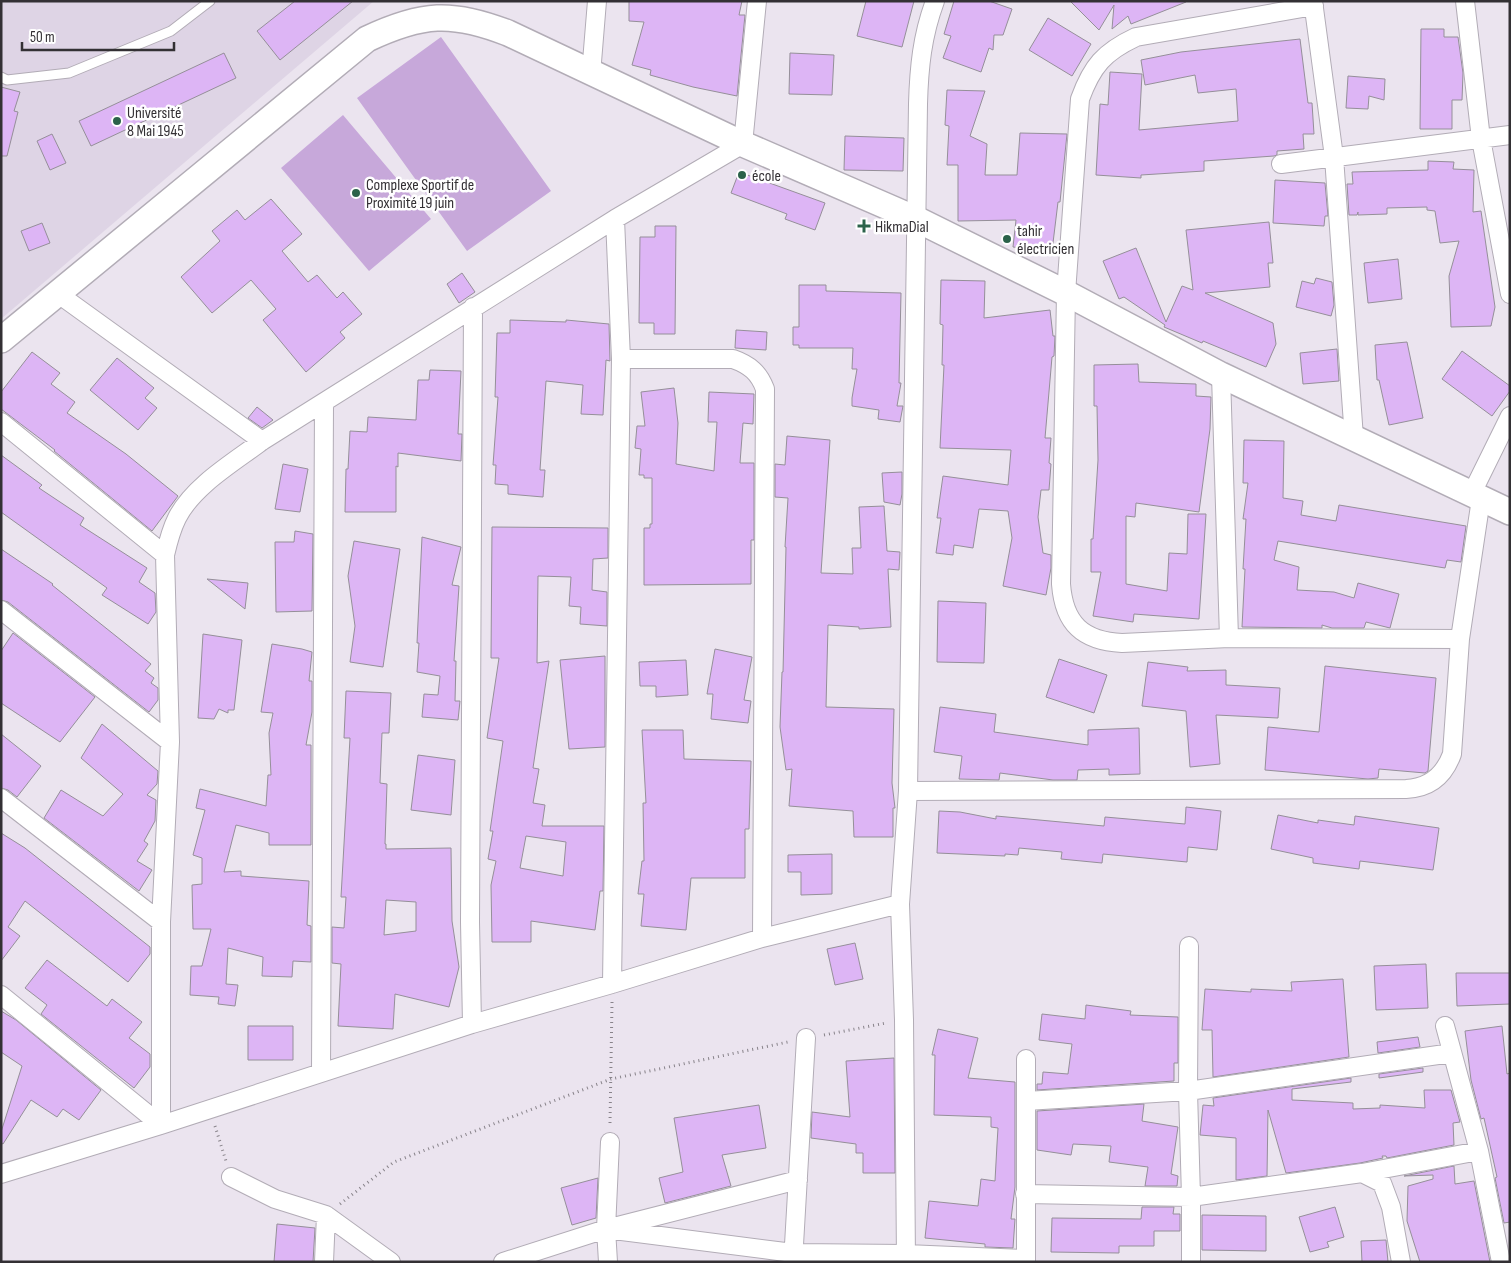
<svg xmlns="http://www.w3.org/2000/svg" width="1511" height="1263" viewBox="0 0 1511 1263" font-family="'Sofia Sans Condensed',sans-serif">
<rect width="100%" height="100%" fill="#ebe4ef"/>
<path fill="#ded4e5" d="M1,1H374L1,319Z"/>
<path fill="#c7a8da" d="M441,37L551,191L467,251L357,98Z
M343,115L431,219L369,271L281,168Z"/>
<path fill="#ddb5f5" stroke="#958f99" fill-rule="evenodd" d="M295,1H353L280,60L257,31Z
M629,1H742L739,15H745L737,96L693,87L650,75L651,70L632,65L644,22L629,21Z
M866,1H914L902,47L857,36Z
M954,1H989L1012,9L1003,35H994L993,50L989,48L981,72L943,58L951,36L944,34Z
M1070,1H1186V2L1131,24L1128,16L1112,29L1114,5L1099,30Z
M1048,18L1091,44L1072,76L1029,50Z
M1421,29H1444V37H1458L1463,73L1462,100H1452V129H1420Z
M1300,39L1308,103H1312L1314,134H1303L1304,149L1277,151V155L1274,156L1204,161V171L1141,175V178L1096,175L1100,104L1108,105L1110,72L1142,74L1139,130L1238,121L1236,89L1198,93L1195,75L1145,85L1141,60L1181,52Z
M224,53L236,78L91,146L79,121Z
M790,53L834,55L832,95L789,94Z
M1348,76L1385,79L1384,100L1369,96L1368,109L1346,108Z
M1,87L20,92L14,111L18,112L7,156H1Z
M947,90L985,91L970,136L987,144L985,175H1017L1020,133L1067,134L1060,202H1058L1052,251L1013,247L1016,220L958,221V165H947L949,126L945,125Z
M52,134L66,163L50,170L37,141Z
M845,136L904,138L903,171L844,170Z
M1428,161L1454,162L1453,169L1474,170L1473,212L1481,211L1495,307L1491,326L1451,327L1449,276L1459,241L1440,243L1435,211L1427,210V207L1387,208V214L1358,215V212L1357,215H1349L1347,184H1353L1352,172L1428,170Z
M739,172L825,203L815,230L785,219L787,214L731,193Z
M1275,180L1325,183L1328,216H1325L1324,226L1273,223Z
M271,199L302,234L282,251L308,282L317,275L337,298L343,292L362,314L340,332L345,338L306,372L263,320L276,309L251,280L212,313L181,277L220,241L212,231L237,210L245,220Z
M1269,222L1273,263H1268L1270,287L1205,293L1273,323L1276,344L1266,367L1203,341L1202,343L1164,327L1165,325L1124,297L1119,299L1103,261L1136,248L1166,322L1182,286L1193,290L1186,230Z
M42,223L50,243L29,251L21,231Z
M655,226H676L675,334H654V323H639L640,237H655Z
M1398,259L1402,299L1368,303L1364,263Z
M462,273L475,292L459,303L447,284Z
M1316,278L1332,282L1334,305L1331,316L1296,307L1302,281L1314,284Z
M941,280L985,281L984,318L1050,310L1053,336H1055L1054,356L1052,357L1045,438H1051L1049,463L1051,464L1049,490H1041L1038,517L1043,553L1051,555V568L1046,595L1003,586L1012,538L1008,511L979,509L973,548L954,545L953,555L936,553L941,518H937L943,476L1008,485L1011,450L940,448L944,365H942L943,325L940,324Z
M799,285H826V291L901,293L899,383H901L897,406H903L900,422L878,419L879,410L852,406V398L857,369H852L853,348H799V345H793V327H799Z
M510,320L566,322V320L609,324L610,361L606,360L603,415L581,414L583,385L546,381L540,470H545L543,497L508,494V485L495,484L496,465H493L498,397H495L497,333H510Z
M736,330L767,332L766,350L735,348Z
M1407,342L1423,418L1389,425L1379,380H1377L1375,345Z
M1337,349L1339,381L1303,384L1300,353Z
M1462,351L1510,386V391L1492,416L1442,379Z
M32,352L60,373L51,384L75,402L67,413L126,454L178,496L152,531L54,451L55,450L1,409V392Z
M117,358L154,388L145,398L157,408L138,430L90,390Z
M1138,364L1139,382L1196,384V396L1211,397L1210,429L1199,512L1136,503L1135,517L1126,516V584L1167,591L1169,553L1187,554L1188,514H1206L1199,619L1134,614L1133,622L1093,616L1101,572H1091V539H1093L1098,460L1097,406H1094V365Z
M430,370L461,371L458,434H462L461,461L398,453V467L396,466V512H345L346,469H348L350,431L367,432L368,417L416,420L418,380H429Z
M674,388L678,423L676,464L714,471L717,422H708L709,392L754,394L753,424L743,423L740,463H754V540H751V584L644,585V528H650V524H652V478H644V475H639L641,449L635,448L637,426H645L641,392Z
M257,407L273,420L262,428L248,418Z
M787,436L830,440L821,573L853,574L852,548H861L859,507L884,506L887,551L900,552L899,570L888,569L891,627L859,629V627L828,625L826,707L894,709L892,783L895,808H893V837H854L853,811L789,806L792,769L786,770L780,727L782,672H783L786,547H785L788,498L775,497V464L785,465Z
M1244,440L1284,441L1283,498L1303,501L1301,515L1336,521L1339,505L1466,526L1461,562L1447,560L1445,568L1278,541L1274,560L1299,567L1297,590L1334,592L1354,598L1358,583L1399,594L1390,628L1366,622L1364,628H1332L1322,625V628L1242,627L1245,569H1243L1246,519H1243L1248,483H1243Z
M1,455L42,485L39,488L84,518L80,525L147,568L139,582L155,593L156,612L148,624L102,595L107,588L1,512Z
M283,464L308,469L300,512L275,509Z
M902,472V494L900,505L884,502L882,473Z
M492,527L608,528V558L593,559L592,590L607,592V626L580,624L581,607L569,606L571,577L538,576L537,663L549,661L533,768L539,769L533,803L545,805L542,826H604L603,891H600L595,930L531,921V942H492L491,885L496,861L488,859L493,831H490L503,741L487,738L499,658H491ZM526,836L566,842L563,876L520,868Z
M295,531L313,534L312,611L276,612L275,542H294Z
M422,537L461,547L452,585L459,586L454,661H456L455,701H460L458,720L422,717L424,694L438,695L440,676L417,672L419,643H417Z
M354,541L400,549L383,667L350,662L355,626L348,576Z
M1,549L53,584L52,585L151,664L145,671L154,678L151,683L158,688V700L149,712L8,602L1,600Z
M207,579L248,583L245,609Z
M938,601L986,603L984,663L937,662Z
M13,633L95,697L60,742L1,703V651Z
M203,634L242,640L234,710H228V713L219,709L214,719L198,718Z
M272,644L302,649L312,652L309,681H312V712L306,745H311V845H269V833L236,825L224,872L241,871V876L309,881L307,925L311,926V962L293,961L292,977L262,976L263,957L228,948L226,984L238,985L235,1006L218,1004L219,997L190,995L191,966H202L211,929H193L192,885L202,884V858L193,855L205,810L196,808L200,789L266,806L268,775H271L269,733L273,713L261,712Z
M715,649L752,657L744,700L751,701L748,723L711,719L713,694H707Z
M605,656V747L569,749L560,660Z
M1059,659L1107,675L1094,713L1046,697Z
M686,660L688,695L656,697V686H640L639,662Z
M1148,662L1188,667L1187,671L1226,670V685L1280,688L1278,718L1216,715L1220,764L1190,767L1186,711L1142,706Z
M1325,666L1436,678L1428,771L1425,773L1379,769L1378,778L1368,779L1265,770L1268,727L1319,732Z
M346,691L391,693L389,733H382L380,783L387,784L385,844H386V849L451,848L452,921L459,967L449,1007L395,994L393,1029L338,1026L341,964L332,963V927L344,928L346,897H341L350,738H344ZM386,900L416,902V931L384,935Z
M940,707L996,714L994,732L1088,745V730L1139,728L1140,774L1109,775V769L1078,770L1077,780H1053L1000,773L999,780L959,779L962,756L934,752Z
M102,724L158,771L157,784L147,795L156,800L155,821L144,841L148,844L137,861L152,870L139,891L44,818L61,790L103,816L123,794L81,758Z
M642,730H683L684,759L751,761L749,829H745V878H691L686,930L641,926L644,894H638L642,861H644L643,803H646Z
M1,734L41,766L17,797L8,790L1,788Z
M418,755L455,760L451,815L411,810Z
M1186,807L1221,811L1217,850L1188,847L1187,862L1103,854L1102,863L1061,859L1062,852L1019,848L1018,855L1005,854V856L937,853L939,811L960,812L996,819V816L1104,826L1105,817L1185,824Z
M1278,815L1318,823V820L1354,825L1355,816L1439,828L1433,870L1360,861L1359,869L1313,863V858L1271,849Z
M1,833L25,848L150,947V954L128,982L25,901L8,927L20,936L1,961Z
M832,854V894L801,895V872H788V855Z
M855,943L863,979L835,985L827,949Z
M47,960L107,1006L112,999L142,1022L129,1038L150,1054V1067L134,1088L41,1014L47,1005L25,988Z
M1426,964L1428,1008L1376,1010L1374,966Z
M1456,973H1510V1004L1457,1006Z
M1343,979L1349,1057L1213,1077L1212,1030H1202L1205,989L1251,992V989L1292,991L1291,982Z
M1086,1005L1131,1011L1130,1015L1178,1017V1063H1174V1081L1037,1090V1084H1042L1043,1072L1068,1074L1072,1044L1039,1040L1042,1014L1085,1019Z
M1,1011L16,1020L101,1090L79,1120L63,1109L57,1117L31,1100L3,1144L1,1143V1132L22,1066L1,1052Z
M248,1026H293V1060H248Z
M1502,1026L1507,1074L1510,1073V1222L1504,1223L1495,1178L1497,1177L1484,1118L1481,1119L1471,1080L1465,1031Z
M938,1029L978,1038L968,1078L1015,1082V1187L1011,1219H1015L1013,1248L985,1247V1244L925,1238L929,1201L978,1206L981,1179L995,1181L997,1144L998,1128L991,1127V1117L934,1115L935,1055H932Z
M1418,1037L1420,1047L1378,1053L1377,1042Z
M894,1058L895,1173H863V1153H856V1144L811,1138L812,1112L850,1117L846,1061Z
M1423,1068V1072L1379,1078V1074Z
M1351,1078V1082L1292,1089V1100L1353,1103V1109L1380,1108V1105L1425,1108L1424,1090H1451L1460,1122L1453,1123L1454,1145L1387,1158L1386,1156H1382L1383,1158L1360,1163L1286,1173L1268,1110L1267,1176L1236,1180V1138L1200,1135L1203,1105L1214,1106L1213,1098Z
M1144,1104L1142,1121L1178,1127L1171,1174L1178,1176L1177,1186H1145L1148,1167L1109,1162L1111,1146L1073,1144L1071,1155L1037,1150V1111Z
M759,1105L766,1148L722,1155L731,1186L665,1203L659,1178L683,1172L674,1118Z
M1454,1166L1455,1184L1474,1181L1490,1262H1420L1407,1221L1408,1186L1433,1179V1175L1404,1176Z
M598,1178L596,1218L572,1225L561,1188Z
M1142,1207H1174L1173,1214H1180V1231H1154V1246H1119V1253L1051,1252L1052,1218L1141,1219Z
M1335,1207L1344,1237L1327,1242L1329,1247L1310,1252L1299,1217Z
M1202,1215L1266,1216V1251L1202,1250Z
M277,1224L315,1228L313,1262H274Z
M1386,1240L1388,1262H1362L1361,1241Z"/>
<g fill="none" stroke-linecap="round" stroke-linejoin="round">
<defs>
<path id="lane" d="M1,77L7,80L69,73L171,31L210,1"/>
<path id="street" d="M1313,1L1334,157L1354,438
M1465,1L1481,139L1510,294
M1314,6L1136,37C1104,52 1092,66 1080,99L1066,293L1061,584C1064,624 1083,641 1122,643L1229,638L1460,639
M591,74L597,1
M1281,164L1510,135
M57,293L262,441
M621,359H733C750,365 759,373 765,389L762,938
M1221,375L1229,638
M1,422L165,555
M1471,495L1510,416
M1,610L170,742
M908,791L1406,789C1429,788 1444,776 1452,754L1460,639L1481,499
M1,798L161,922
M1189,946L1188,1091L1191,1197V1262
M612,984L621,359L615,219
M1,995L161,1125
M472,1024L470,922L473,307
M321,1072L324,403
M1026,1101L1188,1091L1452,1053
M161,1125V922L170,742L165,555C168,542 171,530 177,518C193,486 234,462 262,441L615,219L743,144L757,1
M1479,1151L1501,1262
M1362,1173L1479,1151L1445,1026
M1,1174L161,1125L472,1024L612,984L762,938L900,904
M231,1177L275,1199L326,1215L324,1262
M1025,1194L1191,1197L1362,1173L1382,1183L1391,1207L1401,1262
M326,1215L391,1262
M606,1229L793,1253L906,1254L1026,1259
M503,1262L606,1229L798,1180
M608,1262L606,1229L610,1142
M793,1262L806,1038
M906,1262L904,1020L900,904L908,791L918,104C919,68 922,36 935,1
M1026,1262V1059"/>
<path id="secondary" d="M1,340L367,39C422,13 452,11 508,33L743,144L916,219L1066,293L1221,375L1510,512"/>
</defs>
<use href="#lane" stroke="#b2acb6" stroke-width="11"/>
<use href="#street" stroke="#b2acb6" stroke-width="20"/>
<use href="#secondary" stroke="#b2acb6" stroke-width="28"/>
<path stroke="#88838a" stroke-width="3" stroke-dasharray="1 4" stroke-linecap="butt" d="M824,1035L886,1023
M610,1123L612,1002
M215,1126L226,1161
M340,1204L394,1162L611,1079L788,1042"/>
<use href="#lane" stroke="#fff" stroke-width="9"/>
<use href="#street" stroke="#fff" stroke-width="18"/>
<use href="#secondary" stroke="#fff" stroke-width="25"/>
</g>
<g fill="#2b624a" stroke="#fff" stroke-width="2">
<circle cx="117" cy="121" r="5"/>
<circle cx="742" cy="175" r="5"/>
<circle cx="356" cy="193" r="5"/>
<path d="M861.5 218.5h5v5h5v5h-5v5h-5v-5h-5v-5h5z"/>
<circle cx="1007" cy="239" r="5"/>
</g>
<g text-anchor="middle" stroke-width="5" stroke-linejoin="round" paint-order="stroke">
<g font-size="16" fill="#333034" stroke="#fff" text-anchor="start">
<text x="127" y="118">Université<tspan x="127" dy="18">8 Mai 1945</tspan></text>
<text x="752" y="181">école</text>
<text x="366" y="190">Complexe Sportif de<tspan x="366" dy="18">Proximité 19 juin</tspan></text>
<text x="875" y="232">HikmaDial</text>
<text x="1017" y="236">tahir<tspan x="1017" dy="18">électricien</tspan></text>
</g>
</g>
<rect width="1511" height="1263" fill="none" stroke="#333034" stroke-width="5"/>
<path d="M22 42v8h152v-8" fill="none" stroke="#333034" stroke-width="2.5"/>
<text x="30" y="42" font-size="15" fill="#333034" stroke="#ffffff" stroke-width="4" paint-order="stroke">50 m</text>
</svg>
